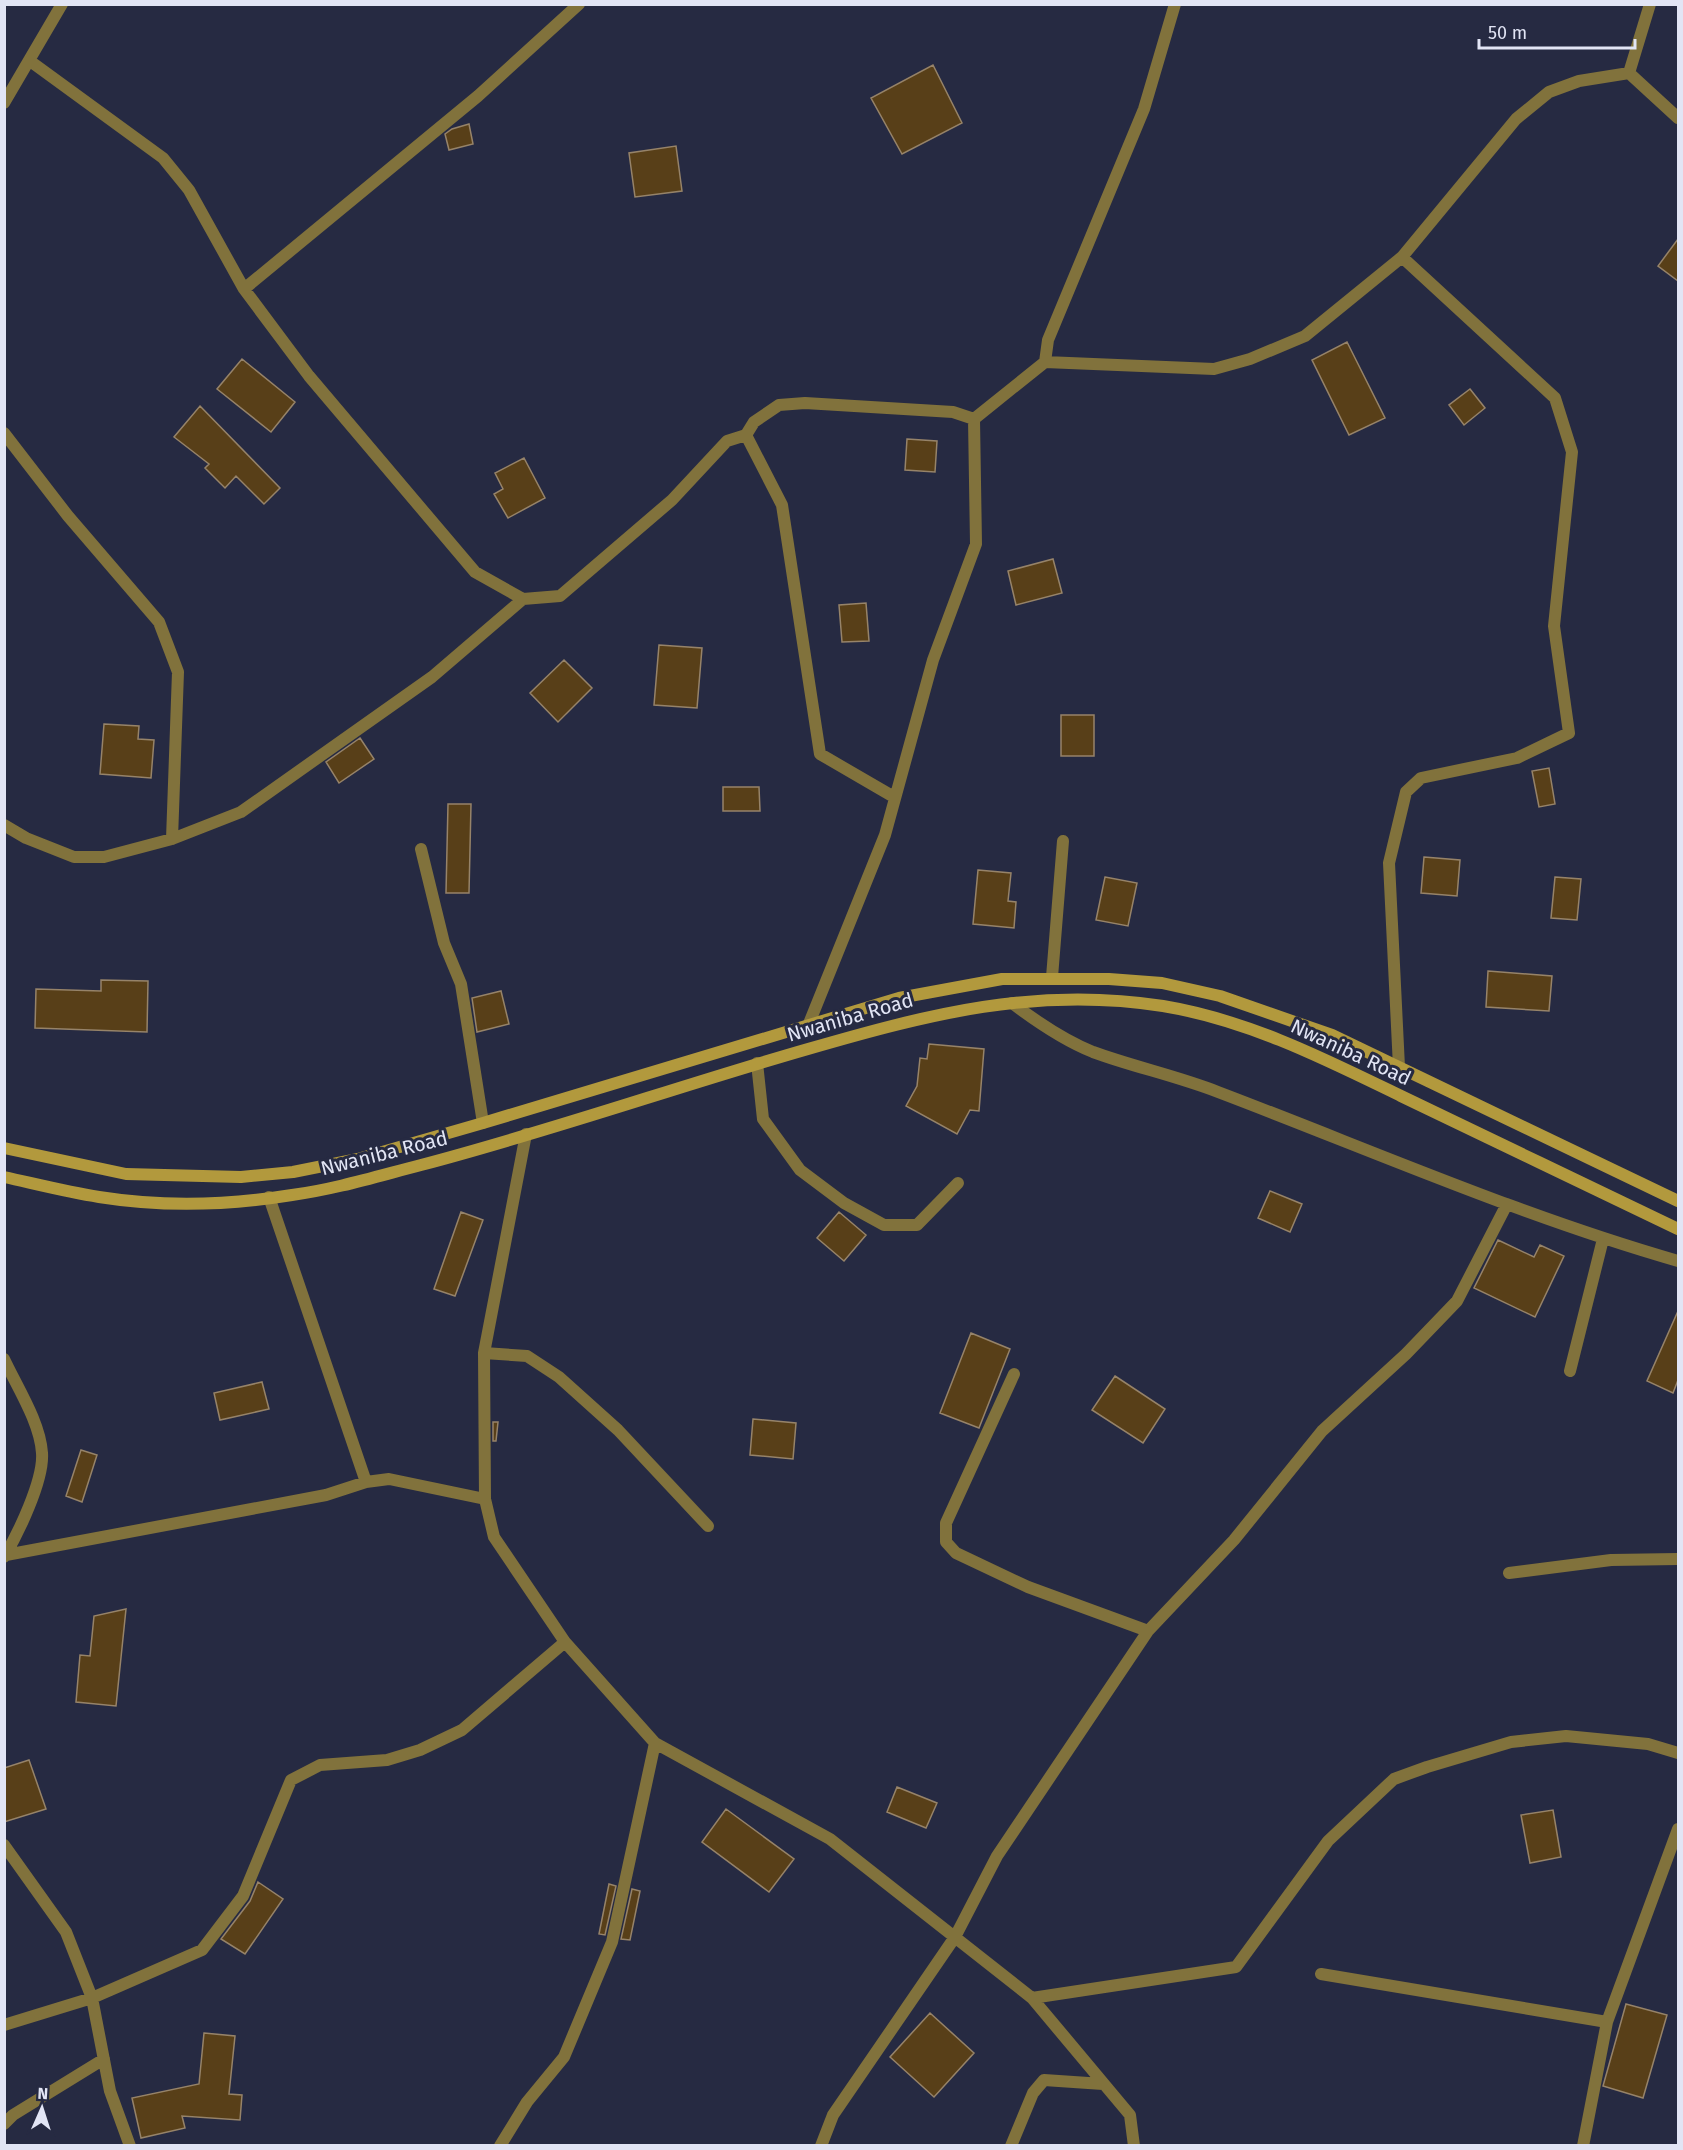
<svg xmlns="http://www.w3.org/2000/svg" width="1683" height="2150" viewBox="0 0 1683 2150" font-family="'Fira Sans',sans-serif">
<rect width="100%" height="100%" fill="#262a42"/>
<path fill="#583f18" stroke="#968369" stroke-width="1.5" d="M933,65L962,123L902,154L871,98Z
M469,124L473,144L449,150L445,134L452,129Z
M676,146L682,191L635,197L629,153Z
M1678,239V281L1658,266Z
M1347,342L1385,418L1349,435L1312,360Z
M242,359L295,402L271,432L217,389Z
M1470,389L1485,408L1464,425L1449,405Z
M200,406L280,488L264,504L236,476L225,488L205,468L209,464L174,437Z
M907,439L937,441L935,472L905,470Z
M524,458L545,498L508,518L494,494L503,489L495,473Z
M1053,559L1062,593L1016,605L1008,571Z
M866,603L869,641L842,642L839,605Z
M659,645L702,648L697,708L654,705Z
M564,660L592,688L558,722L530,693Z
M1061,715H1094V756H1061Z
M104,724L139,726L138,739L154,740L151,778L100,774Z
M360,738L374,759L339,783L326,762Z
M1549,768L1555,804L1539,807L1532,771Z
M723,787H759L760,811H723Z
M448,804H471L469,893H446Z
M1424,857L1460,860L1457,896L1421,893Z
M978,870L1011,873L1008,901L1016,902L1014,928L973,924Z
M1105,877L1137,883L1128,926L1096,920Z
M1555,877L1581,879L1577,920L1551,918Z
M1488,971L1552,976L1549,1011L1486,1007Z
M101,980L148,981L147,1032L35,1028L36,989L101,991Z
M501,991L509,1024L477,1032L472,998Z
M929,1044L984,1049L979,1111L970,1110L957,1134L906,1106L917,1086L920,1058L927,1059Z
M1270,1191L1302,1204L1290,1232L1258,1218Z
M461,1212L483,1220L455,1296L434,1289Z
M839,1212L866,1235L844,1261L817,1238Z
M1498,1240L1534,1257L1540,1245L1564,1256L1535,1317L1474,1288Z
M1678,1311V1380L1673,1393L1647,1381Z
M971,1333L1010,1349L979,1428L940,1413Z
M1115,1376L1165,1409L1143,1443L1092,1410Z
M262,1382L269,1409L220,1420L214,1393Z
M753,1419L796,1423L793,1459L750,1455Z
M493,1422H498L496,1441H493Z
M81,1450L97,1455L82,1502L66,1496Z
M126,1609L116,1706L76,1702L80,1655L90,1656L94,1616Z
M29,1760L46,1809L4,1822V1768Z
M897,1787L937,1803L926,1828L887,1812Z
M726,1809L794,1859L769,1892L702,1842Z
M1553,1810L1561,1857L1530,1863L1521,1815Z
M258,1882L283,1899L245,1954L221,1939L250,1901Z
M609,1884L616,1886L605,1935L599,1934Z
M632,1889L640,1891L630,1940L621,1939Z
M1626,2004L1667,2015L1643,2098L1603,2086Z
M930,2013L974,2053L934,2097L890,2057Z
M204,2033L235,2036L229,2094L242,2095L240,2120L182,2116L185,2128L141,2138L132,2098L199,2084Z"/>
<g fill="none" stroke-linecap="round" stroke-linejoin="round">
<path stroke="#81723c" stroke-width="12" d="M30,61L163,158L189,190L244,289L309,376L475,572L523,599L560,596L672,500L727,441L746,435L754,422L779,405L805,403L953,412L974,419
M1629,73L1650,4
M1629,73L1678,118
M4,103L62,4
M244,289L478,96L579,4
M1045,362L1048,340L1144,109L1175,4
M974,419L1045,362L1214,369L1250,359L1305,336L1402,257L1516,119L1549,92L1579,81L1629,73
M4,433L68,516L159,622L178,672L172,839
M746,435L782,505L820,754L894,797
M4,825L26,838L74,857H104L172,839L241,812L432,677L523,599
M421,849L444,943L461,984L483,1123
M1052,977L1063,841
M1012,1003C1037,1022 1063,1040 1093,1052C1134,1067 1177,1076 1218,1092C1371,1150 1521,1216 1678,1261
M808,1026L885,835L933,660L976,544L974,419
M757,1063L763,1119L800,1170L844,1203L884,1225H917L958,1183
M1399,1067L1389,863L1406,792L1421,778L1517,758L1569,733L1554,626L1572,452L1555,398L1402,257
M526,1134L484,1353L485,1499L494,1537L565,1642L655,1743L830,1839L1032,1998L1130,2115L1134,2146
M269,1197L366,1482
M484,1353L527,1356L559,1377L618,1430L708,1526
M4,1359C17,1387 40,1422 42,1453C44,1480 18,1534 4,1557
M1570,1371L1603,1239
M1014,1374L946,1523V1542L956,1553L1028,1587L1148,1631
M6,1555L326,1495L366,1482L389,1479L485,1499
M1509,1573L1611,1560L1678,1559
M4,1845L66,1932L92,1998L110,2091L130,2146
M1321,1974L1607,2022
M1032,1998L1236,1967L1328,1841L1394,1779L1427,1767L1511,1742L1566,1736L1648,1744L1678,1753
M4,2025L92,1998L202,1950L243,1896L291,1780L320,1765L387,1760L420,1750L462,1730L565,1642
M4,2124L13,2115L104,2059
M500,2146L527,2102L564,2057L612,1942L655,1743
M821,2146L833,2115L955,1937L997,1856L1148,1631L1234,1540L1322,1431L1406,1354L1457,1301L1507,1204
M1011,2146L1033,2093L1044,2080L1103,2084
M1583,2146L1607,2022L1678,1829"/>
<path stroke="#b2993d" stroke-width="12" d="M4,1148L126,1174L241,1177L293,1172L358,1159L483,1123L899,998L1002,979H1109L1162,983L1220,996L1332,1035L1678,1201
M4,1177C36,1184 67,1192 99,1197C162,1207 230,1205 292,1195C336,1189 378,1176 421,1165C551,1131 679,1086 808,1049C929,1014 1036,986 1163,1006C1248,1020 1325,1059 1401,1096C1493,1141 1586,1184 1678,1229"/>
</g>
<g text-anchor="middle" stroke-width="6" stroke-linejoin="round" paint-order="stroke">
<g font-size="20" fill="#e2e5f5" stroke="#262a42">
<text transform="translate(850 1017) rotate(-16)" y="7">Nwaniba Road</text>
<text transform="translate(1351 1052) rotate(25)" y="7">Nwaniba Road</text>
<text transform="translate(384 1153) rotate(-14)" y="7">Nwaniba Road</text>
</g>
</g>
<rect width="1683" height="2150" fill="none" stroke="#e2e5f5" stroke-width="12"/>
<g transform="translate(42 2108) rotate(3)" stroke="#262a42" stroke-width="4.5" paint-order="stroke">
<path d="M0-4.5L10 22L0 15L-10 22Z" fill="#e2e5f5"/>
<text y="-9" font-size="16" font-weight="bold" text-anchor="middle" fill="#e2e5f5">N</text>
</g>
<path d="M1479 39v9h156v-9" fill="none" stroke="#e2e5f5" stroke-width="3"/>
<text x="1488" y="39" font-size="18" fill="#e2e5f5" stroke="#262a42" stroke-width="4.5" paint-order="stroke">50 m</text>
</svg>
